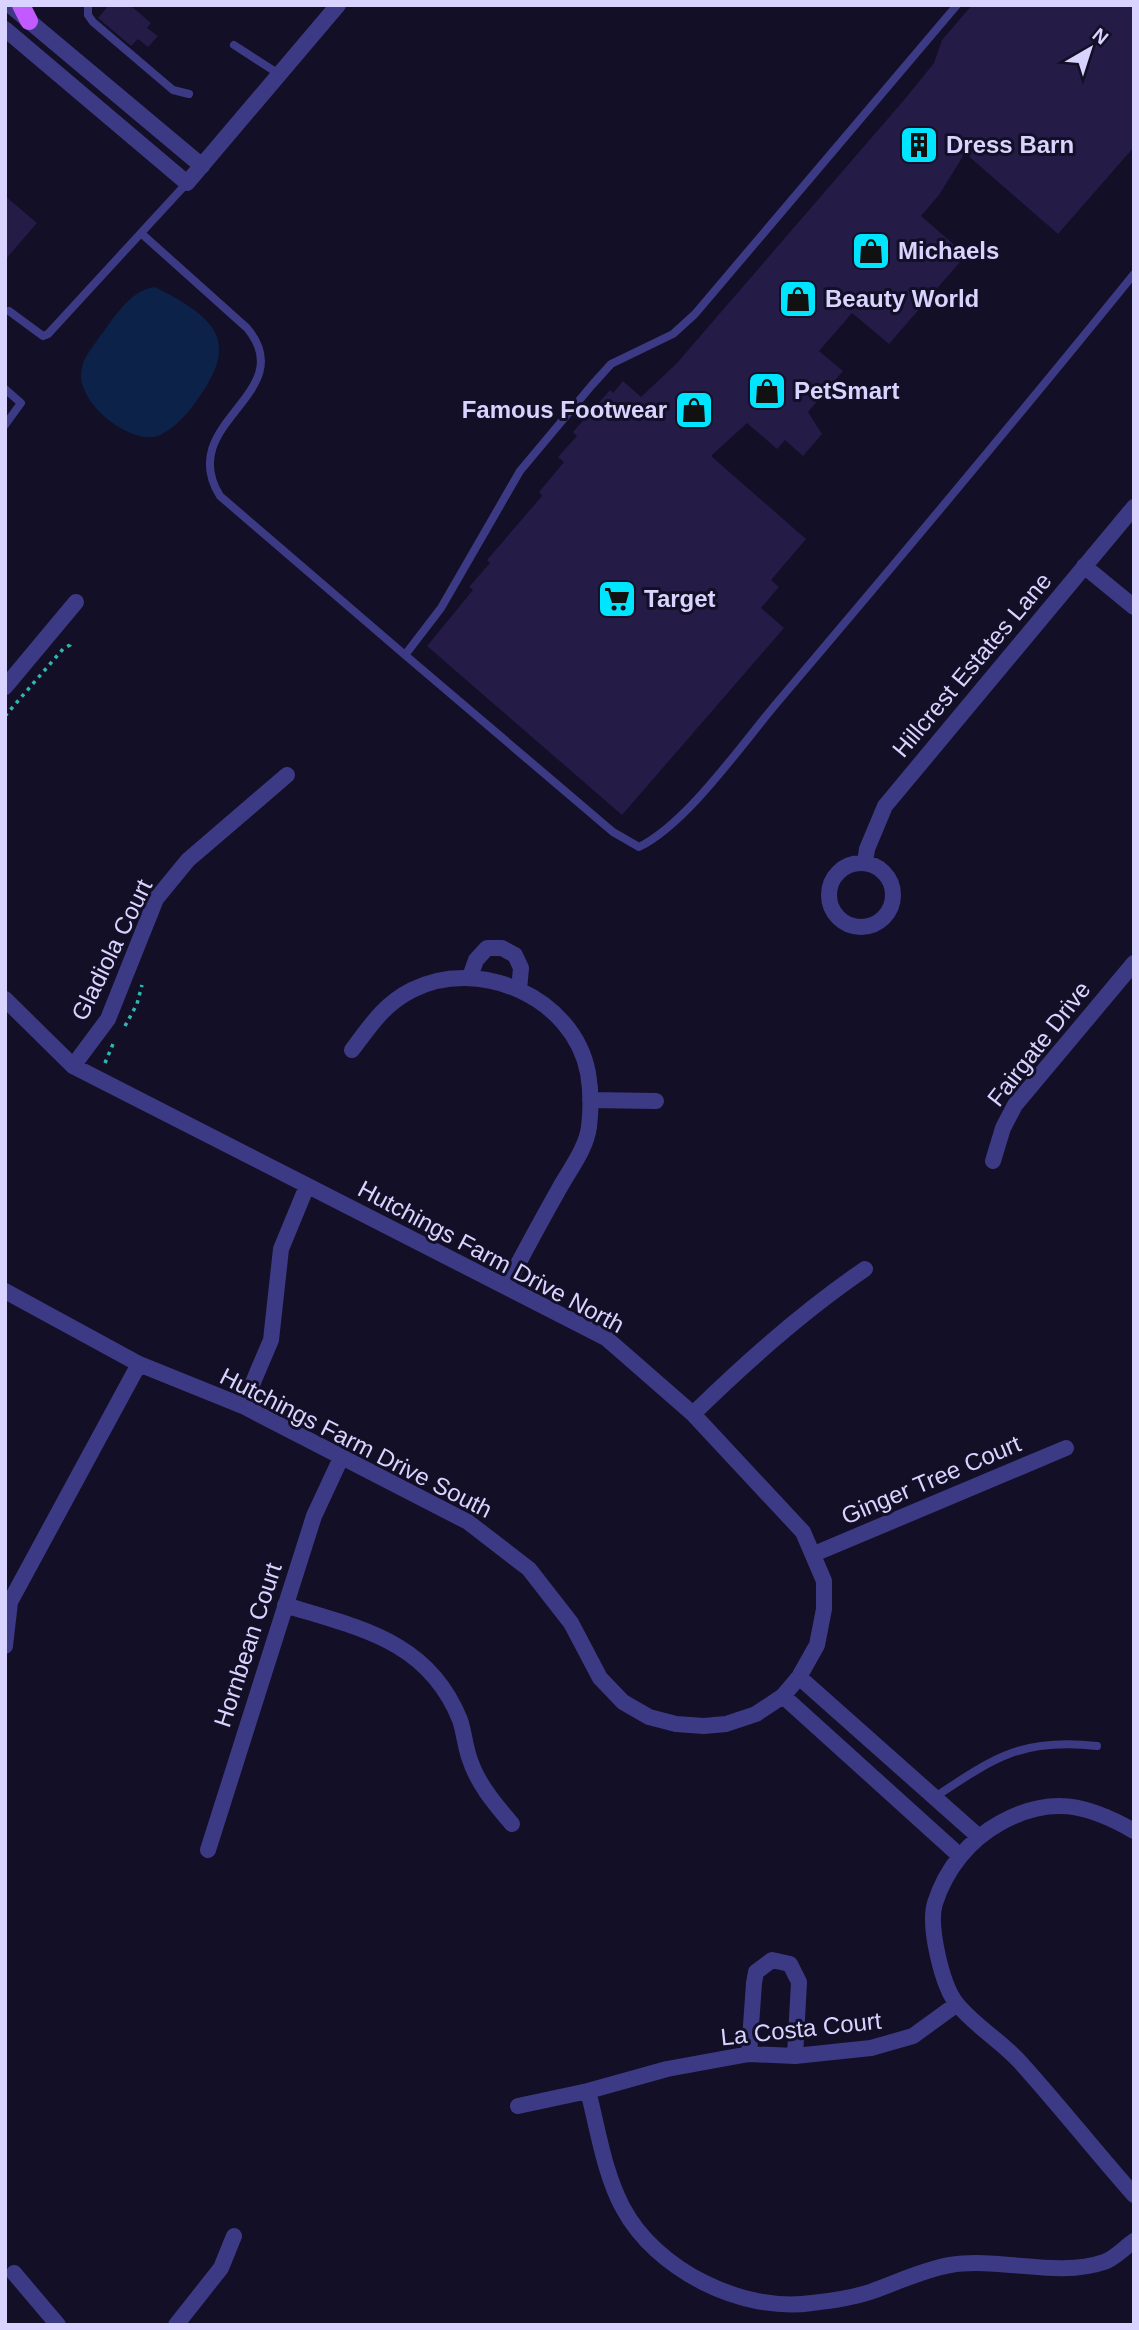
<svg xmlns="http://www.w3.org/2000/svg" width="1139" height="2330" viewBox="0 0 1139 2330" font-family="Arial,sans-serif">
<rect width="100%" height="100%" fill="#130f26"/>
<path fill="#0c2248" d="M155,287C216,318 242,341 195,403C187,415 169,434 154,437C124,441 73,399 82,367C84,357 92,348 98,339C113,320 129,290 155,287Z"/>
<path fill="#241b47" d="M109,5H130L151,23L147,28L158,36L148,47L138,39L131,46L98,18Z
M972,5H1134V147L1058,234L965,153L939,195L921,216L966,255L889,344L852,313L819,351L843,371L808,412L822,434L803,456L785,440L777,449L747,423L711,456L806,539L771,580L779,587L761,608L784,628L622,815L427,646L473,590L469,587L490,563L487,560L542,496L539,492L564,462L558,457L577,436L573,432L610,390L613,393L623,381L641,397L677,363L904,100L934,63L942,40Z
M5,196L37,223L5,260Z"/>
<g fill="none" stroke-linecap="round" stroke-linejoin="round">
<path stroke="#2fb8b0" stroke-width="3.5" stroke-dasharray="3.5 5" stroke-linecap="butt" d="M5,716L63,649L70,645L71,640
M125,1026L137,1004L142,985
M105,1063L113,1044"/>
<path stroke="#3d3a85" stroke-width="8" d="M88,5V15L93,22L173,90L189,94
M234,45L279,74
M142,234L247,328C302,394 174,422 220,496L405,655L441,608L520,471L592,385L611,364L673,334L695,314L957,5
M9,311L43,336L48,334L187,183
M5,389L21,403L5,425
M405,655L613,832L639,847C688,823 744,741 781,698C900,558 1018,417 1134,274
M935,1797C995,1757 1022,1738 1097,1746"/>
<path stroke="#3d3a85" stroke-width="16" d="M10,5L202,166
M5,29L187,183L338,5
M1084,566L1134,607
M5,687L76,602
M829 895a32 32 0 1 1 64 0a32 32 0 1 1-64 0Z
M865,863L867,849L885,806L1134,507
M470,977L476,960L487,948H502L515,955L521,968L519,990
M5,999L73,1066L606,1338L693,1414L803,1532L824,1581V1609L817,1645L799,1677L783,1696L756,1714L726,1724L704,1726L676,1724L649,1717L623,1702L600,1678L571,1623L529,1569L468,1522L243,1406L139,1364L5,1291
M352,1050C370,1026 384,1004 412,990C478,956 574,997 588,1073C591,1090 591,1110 589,1127C586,1149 570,1169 559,1189C541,1221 523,1254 506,1287
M73,1066L108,1019L156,899L188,860L287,775
M590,1100L656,1101
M993,1161L1003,1128L1015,1105L1134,963
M243,1406L271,1340L281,1249L307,1186
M693,1414C747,1361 802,1312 865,1269
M814,1554L1066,1448
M285,1605C359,1628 428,1640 460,1720C464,1732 465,1745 469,1757C477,1783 494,1803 512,1824
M5,1646L10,1602L139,1364
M799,1677L978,1836
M783,1696L960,1856
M1134,1831C1087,1804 1050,1795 1000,1823C969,1840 946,1869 935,1903C928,1926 942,1986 957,2004C975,2026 1001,2041 1020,2062C1059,2105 1095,2151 1134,2195
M208,1850L314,1516L341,1458
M749,2054L754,1983L756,1972L772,1960L790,1964L799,1982L795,2056
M588,2091C598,2129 604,2173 623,2208C656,2270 742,2313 812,2303C831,2301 852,2298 870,2292C896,2283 922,2270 950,2265C999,2257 1058,2278 1104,2262C1114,2259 1125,2247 1134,2241
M518,2106L588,2091L667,2069L749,2054L795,2056L871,2048L913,2036L957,2004
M14,2273L58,2325
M176,2325L221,2268L234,2236"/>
<path stroke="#c25bff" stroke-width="18" d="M21,5L29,21"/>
</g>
<defs>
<symbol id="building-square" viewBox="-11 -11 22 22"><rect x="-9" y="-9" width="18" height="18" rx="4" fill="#00e5ff" stroke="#130f26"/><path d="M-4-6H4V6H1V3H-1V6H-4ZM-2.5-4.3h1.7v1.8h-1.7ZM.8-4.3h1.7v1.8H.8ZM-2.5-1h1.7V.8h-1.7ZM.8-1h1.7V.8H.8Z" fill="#111"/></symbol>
<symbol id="shop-square" viewBox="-11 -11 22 22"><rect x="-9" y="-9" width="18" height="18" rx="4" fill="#00e5ff" stroke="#130f26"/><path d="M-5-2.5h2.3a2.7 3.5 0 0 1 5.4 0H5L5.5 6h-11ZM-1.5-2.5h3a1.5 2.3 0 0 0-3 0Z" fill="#111"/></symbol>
<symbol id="supermarket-square" viewBox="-11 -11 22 22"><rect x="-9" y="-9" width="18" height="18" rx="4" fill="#00e5ff" stroke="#130f26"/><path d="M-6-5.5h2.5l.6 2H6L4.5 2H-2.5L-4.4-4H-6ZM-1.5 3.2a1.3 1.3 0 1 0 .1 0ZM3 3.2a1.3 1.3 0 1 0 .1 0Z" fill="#111"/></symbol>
</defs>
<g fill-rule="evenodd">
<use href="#building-square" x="897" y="123" width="44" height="44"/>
<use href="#shop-square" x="849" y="229" width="44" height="44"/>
<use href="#shop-square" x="776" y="277" width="44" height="44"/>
<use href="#shop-square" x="745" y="369" width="44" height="44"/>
<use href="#shop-square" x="672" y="388" width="44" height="44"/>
<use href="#supermarket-square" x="595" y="577" width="44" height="44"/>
</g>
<g text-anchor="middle" stroke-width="6" stroke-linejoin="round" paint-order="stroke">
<g font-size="24" font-weight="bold" fill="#d9d4ff" stroke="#130f26" text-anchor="start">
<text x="946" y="153">Dress Barn</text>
<text x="898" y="259">Michaels</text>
<text x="825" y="307">Beauty World</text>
<text x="794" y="399">PetSmart</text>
<text x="667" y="418" text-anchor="end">Famous Footwear</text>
<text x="644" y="607">Target</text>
</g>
<g font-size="24" fill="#d9d4ff" stroke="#130f26">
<text transform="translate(972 665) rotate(-50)" y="8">Hillcrest Estates Lane</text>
<text transform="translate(112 950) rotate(-64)" y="8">Gladiola Court</text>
<text transform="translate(1039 1044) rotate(-52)" y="8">Fairgate Drive</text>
<text transform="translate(491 1257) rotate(28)" y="8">Hutchings Farm Drive North</text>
<text transform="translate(356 1443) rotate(27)" y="8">Hutchings Farm Drive South</text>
<text transform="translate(931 1480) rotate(-23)" y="8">Ginger Tree Court</text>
<text transform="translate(248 1645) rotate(-72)" y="8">Hornbean Court</text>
<text transform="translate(801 2029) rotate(-6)" y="8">La Costa Court</text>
</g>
</g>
<rect width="1139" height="2330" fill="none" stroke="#d9d4ff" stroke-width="14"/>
<g transform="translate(1090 49) rotate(39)" stroke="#130f26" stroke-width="5" paint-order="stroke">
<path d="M0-5L12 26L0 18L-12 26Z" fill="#d9d4ff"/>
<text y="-10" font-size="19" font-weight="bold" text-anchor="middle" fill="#d9d4ff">N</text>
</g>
</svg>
